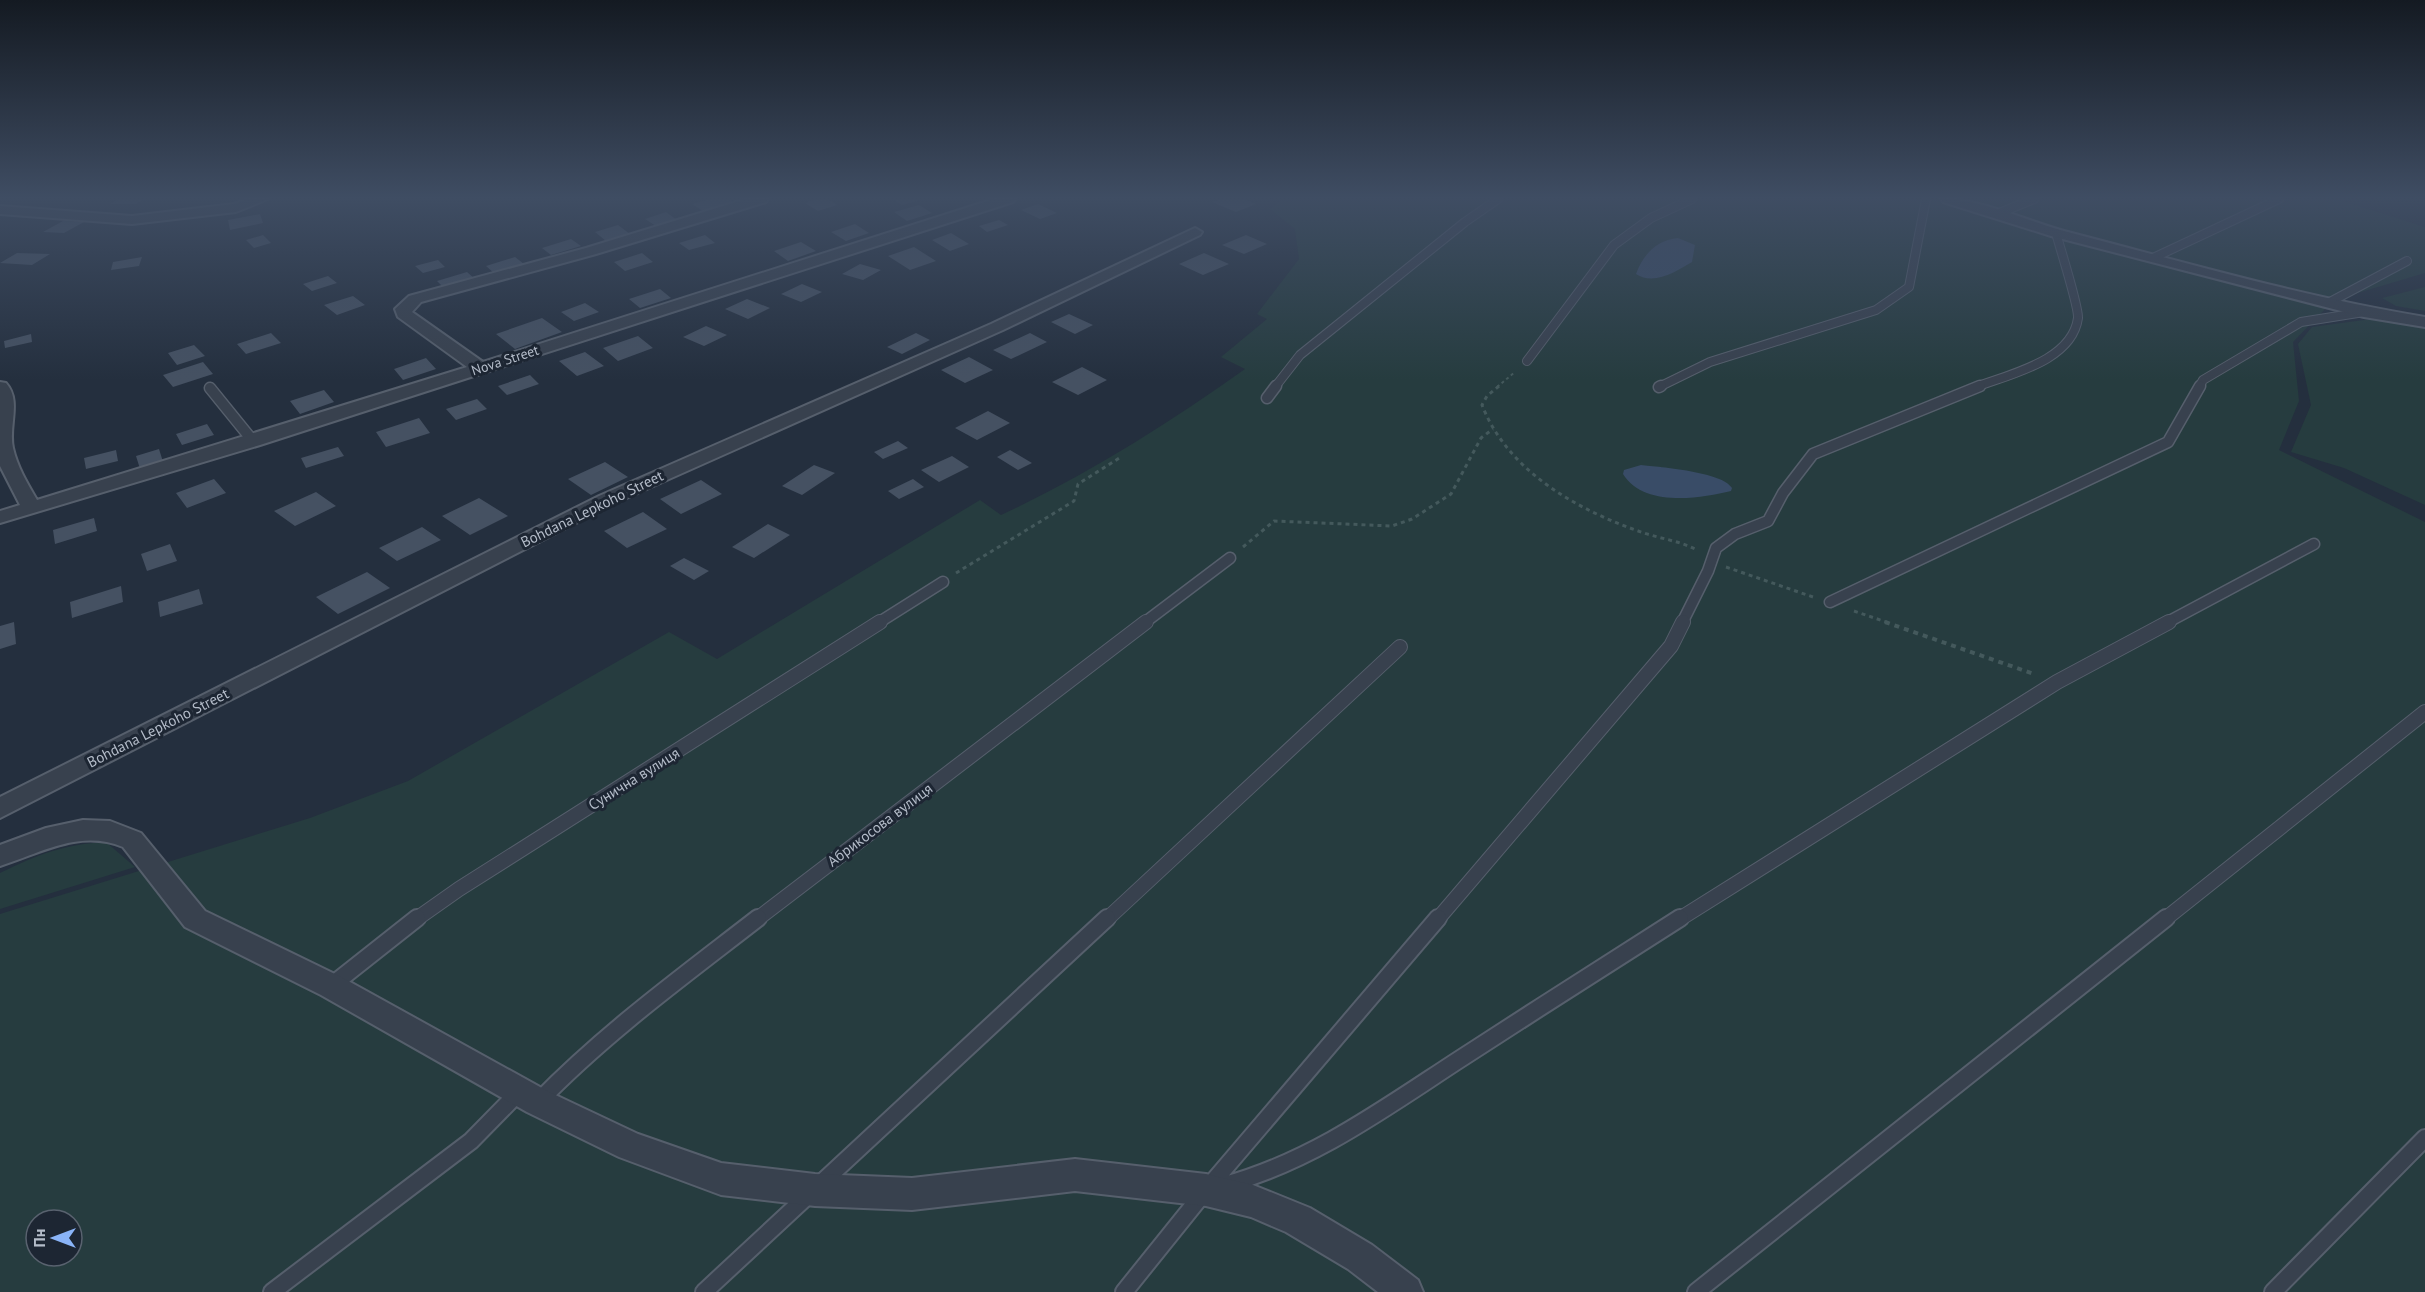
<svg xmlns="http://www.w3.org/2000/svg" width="2425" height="1292" viewBox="0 0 2425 1292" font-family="'PT Sans',sans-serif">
<rect width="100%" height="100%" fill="#242f3e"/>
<path fill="#263c3f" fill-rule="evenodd" d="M1283,199H2336L2425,227V273L2334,300L2293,342L2299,401L2279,450L2425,522V1292H0V914L310,818L408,781L669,632L717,659L980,500L1001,515C1087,475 1169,423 1245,369L1221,357L1267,319L1257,314L1299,259L1295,229L1270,209ZM36,1220H72V1256H36Z
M2425,287V311L2396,306L2382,298Z
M2371,319L2425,328V505L2344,468L2291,452L2311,405L2298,344L2312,327Z
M106,842L135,867L0,909V873C37,855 64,844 106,842Z"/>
<path fill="#394c67" d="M1678,238L1695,245L1692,262C1677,271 1654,286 1636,274C1643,255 1656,240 1678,238Z
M1641,465C1660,467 1723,472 1732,488L1731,491C1699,499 1643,507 1623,474L1624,470Z"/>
<path fill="#455162" d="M118,199H144L136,204H110Z
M710,199H729L733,202L703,211L692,204Z
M817,199H828L837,205L818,211L805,203Z
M892,199H921V200L902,205Z
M1220,199H1244L1256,204L1236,212L1212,202Z
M1038,204L1057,213L1040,219L1021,210Z
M919,205L932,213L907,221L894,212Z
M666,212L677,220L656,226L645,219Z
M260,214L263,223L230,230L228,220Z
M999,220L1008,225L987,232L979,226Z
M63,221L84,222L64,233L43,232Z
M855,224L869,233L846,241L831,232Z
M618,225L630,234L606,241L595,232Z
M951,233L969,244L950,251L932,240Z
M263,235L271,243L254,248L246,240Z
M705,235L715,243L689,250L679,243Z
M1246,235L1267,244L1244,254L1222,245Z
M571,239L581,246L551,255L542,248Z
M801,242L816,251L788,261L774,251Z
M914,247L936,261L910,270L888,256Z
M17,253L50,254L32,265L0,263Z
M642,253L653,262L625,271L614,262Z
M1204,253L1229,264L1203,275L1179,264Z
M142,257L139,266L111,270L113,262Z
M515,257L524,264L494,273L486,266Z
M438,260L445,267L423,273L415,266Z
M860,264L881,270L863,280L842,274Z
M467,272L476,280L445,289L437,281Z
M328,276L337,283L312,291L303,284Z
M802,284L822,292L801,302L781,294Z
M660,289L671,298L640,308L629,299Z
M353,296L365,305L337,315L324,305Z
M747,299L770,308L748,319L725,309Z
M585,303L599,312L574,321L561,312Z
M1069,314L1093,325L1075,334L1051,322Z
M542,318L562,332L515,349L496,334Z
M706,326L727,335L704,346L683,337Z
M271,333L281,343L246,354L237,344Z
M916,333L930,340L902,354L887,347Z
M1030,333L1047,342L1011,359L993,350Z
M31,334L32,342L5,348L4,341Z
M638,336L653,348L618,361L603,348Z
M194,345L205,356L177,365L168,353Z
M585,352L604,366L577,376L559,361Z
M969,357L993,370L965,383L941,370Z
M426,358L436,369L403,380L394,369Z
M203,362L213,374L173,387L163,375Z
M1082,367L1107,380L1078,395L1052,382Z
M530,375L539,384L507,395L498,386Z
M324,390L334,402L300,414L290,401Z
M477,399L487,409L456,420L446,409Z
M988,411L1010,423L977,440L955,428Z
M419,418L430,433L386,447L376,432Z
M207,424L214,435L182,445L176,434Z
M898,441L908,448L883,459L874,452Z
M338,447L344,456L306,468L301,458Z
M159,449L164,465L141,472L136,456Z
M116,450L118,461L86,469L84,458Z
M1010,450L1032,463L1018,470L997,457Z
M952,456L969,467L939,482L921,470Z
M605,462L628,477L591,495L568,479Z
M814,465L835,473L802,495L782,486Z
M214,479L226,493L187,508L176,493Z
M913,479L924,487L899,499L888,491Z
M701,480L722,494L681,514L660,499Z
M316,492L336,506L295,526L274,511Z
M479,498L508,516L470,535L442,516Z
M643,512L667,529L627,548L604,531Z
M94,518L97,531L55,544L53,530Z
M768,524L790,535L754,558L732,547Z
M422,527L441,540L397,561L379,548Z
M170,544L177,561L147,571L141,554Z
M684,558L709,571L694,580L670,566Z
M367,572L390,588L338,614L316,597Z
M121,586L123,602L72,618L70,602Z
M199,589L203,604L160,617L158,602Z
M14,622L16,644L0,649V626Z"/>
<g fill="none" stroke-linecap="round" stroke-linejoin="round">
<defs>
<path id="lane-far3" d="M1997,214L2034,199
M2155,257L2279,199
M2330,302L2407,261
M1527,361L1614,245L1651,218L1692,199
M1275,387L1300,355L1465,222L1498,199
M1659,387L1710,362L1876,310L1909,287L1926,199
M1976,387C2010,374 2072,361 2078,318C2079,307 2060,248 2056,233
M2199,387L2203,380L2301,322L2364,312"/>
<path id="lane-far2" d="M1659,387L1661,386
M210,388L253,441
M1267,398L1276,386
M1830,602L2168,442L2200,386
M878,623L943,582
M1144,623L1230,558
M1682,623L1708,571L1716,548L1735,534L1768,521L1783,493L1813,454L1980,386
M2166,623L2314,544"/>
<path id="lane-far1" d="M415,920L459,889L880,622
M756,920L1146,622
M1106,920L1400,647
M1437,920L1671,646L1683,622
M1678,920L2057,682L2169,622
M2164,920L2425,712"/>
<path id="lane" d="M331,986L417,918
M538,1102C605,1033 682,977 758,918
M1225,1185C1312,1161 1382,1110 1457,1061C1531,1013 1606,965 1680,918
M272,1292L471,1141L519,1092
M704,1292L1107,918
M1124,1292L1206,1190L1438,918
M1696,1292L2166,918
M2273,1292L2425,1138"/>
<path id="street" d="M248,199H268L236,212L132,224L0,214V206L132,216L234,204Z
M746,199H768L766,202L596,254L421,302L412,312L483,362L994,199H1015L1013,202L260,445L0,523V511L20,505L0,466V382L6,383C22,401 8,426 13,448C17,466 27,483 37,500L467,367L398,317L395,309L409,296L586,248Z
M1941,199C1983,199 2024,220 2064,231C2184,262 2303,297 2425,317V327L2364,317L2051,236L1943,202Z
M1195,228L1202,232L1200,235L1003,330L613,504L0,818V797L599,496L991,324Z
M83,820L110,821L141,833L205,911L341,977L549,1092L638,1134L721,1163L815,1174L912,1178L1075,1159L1206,1174L1253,1185L1310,1208L1372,1245L1418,1280L1423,1292H1378L1348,1269L1286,1232L1251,1217L1206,1206L1075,1191L912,1210L815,1206L721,1195L619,1157L527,1112L321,995L185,927L123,847C80,829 41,853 0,866V845L46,828Z"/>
</defs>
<use href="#lane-far3" stroke="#565f6c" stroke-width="10"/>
<use href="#lane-far2" stroke="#565f6c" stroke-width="13"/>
<use href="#lane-far1" stroke="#565f6c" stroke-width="16"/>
<use href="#lane" stroke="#565f6c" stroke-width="20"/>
<use href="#street" stroke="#565f6c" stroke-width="4"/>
<path stroke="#44595c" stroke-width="2" stroke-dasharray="3 3" stroke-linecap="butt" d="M1497,387L1515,372"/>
<path stroke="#44595c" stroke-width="3" stroke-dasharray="4 4" stroke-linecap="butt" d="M1499,386L1487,396L1482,405C1508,472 1579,511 1644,533C1662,539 1680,541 1697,550
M1243,547L1274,521L1392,526L1412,519L1451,494L1481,438L1493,429
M1726,567L1813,597
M956,573L1074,501L1078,484L1121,457
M1854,611L1889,623"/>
<path stroke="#44595c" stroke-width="4" stroke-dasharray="5 5" stroke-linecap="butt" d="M1885,622L2034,674"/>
<use href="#lane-far3" stroke="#38414e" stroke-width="8"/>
<use href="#lane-far2" stroke="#38414e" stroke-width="10"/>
<use href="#lane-far1" stroke="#38414e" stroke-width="14"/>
<use href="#lane" stroke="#38414e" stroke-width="16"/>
<use href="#street" fill="#38414e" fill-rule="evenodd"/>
</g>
<linearGradient id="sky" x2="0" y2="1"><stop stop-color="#141a22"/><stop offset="0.52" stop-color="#3f4d63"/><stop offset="1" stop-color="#3f4d63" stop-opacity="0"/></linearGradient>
<rect width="2425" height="380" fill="url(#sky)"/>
<g text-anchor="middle" stroke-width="6" stroke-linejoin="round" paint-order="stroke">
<g font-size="14" fill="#b4bcc9" stroke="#1d2633">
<text transform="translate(505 360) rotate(-18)" y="5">Nova Street</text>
</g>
<g font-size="15" fill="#b4bcc9" stroke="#1d2633">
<text transform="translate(592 509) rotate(-26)" y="5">Bohdana Lepkoho Street</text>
<text transform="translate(158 728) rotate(-27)" y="5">Bohdana Lepkoho Street</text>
<text transform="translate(634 779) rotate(-32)" y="5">Сунична вулиця</text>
<text transform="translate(880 825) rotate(-37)" y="5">Абрикосова вулиця</text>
</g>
</g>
<g transform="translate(54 1238) rotate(270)"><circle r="28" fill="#1d2633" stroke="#59626f" stroke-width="1.5"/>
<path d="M0-4.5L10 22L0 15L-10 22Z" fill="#8ab4f8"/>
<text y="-9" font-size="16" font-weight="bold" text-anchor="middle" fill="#b4bcc9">Пн</text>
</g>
</svg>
